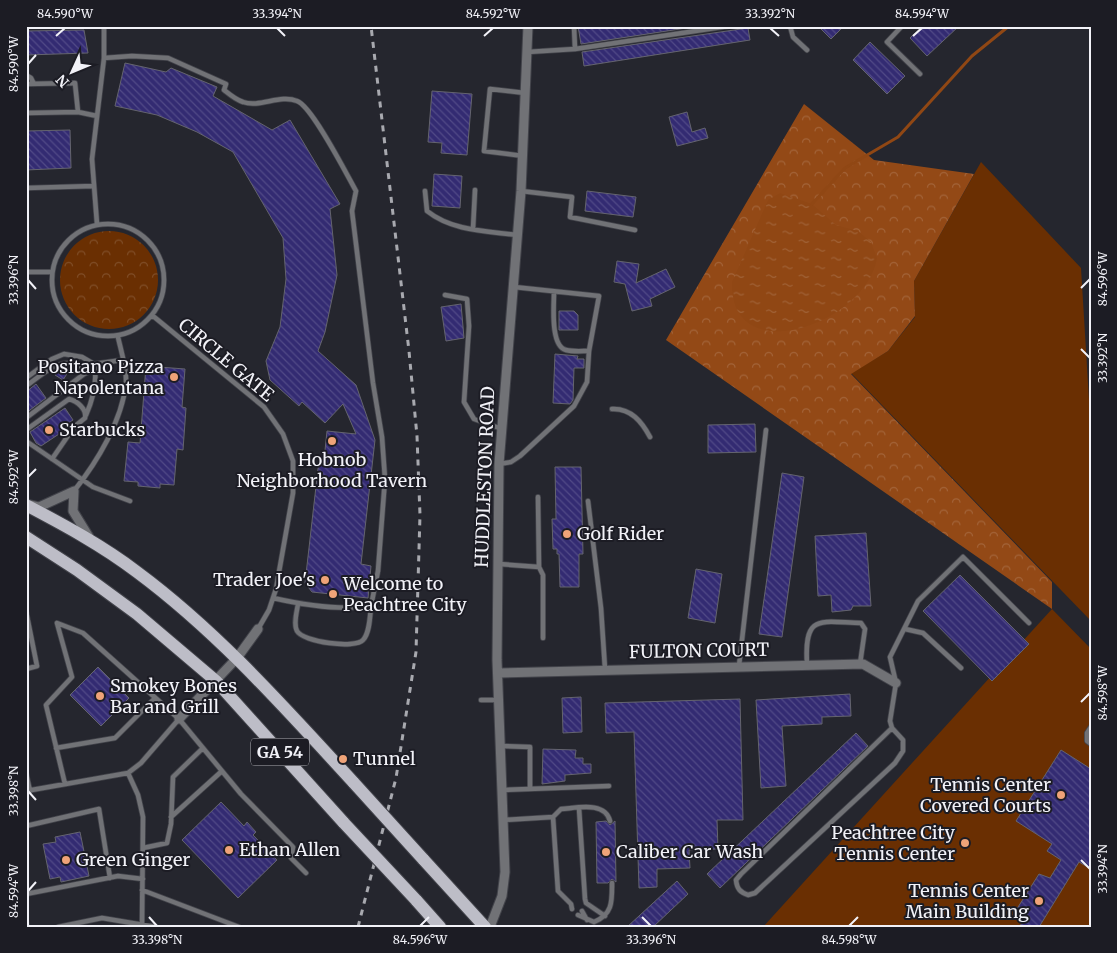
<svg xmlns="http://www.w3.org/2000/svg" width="1117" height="953" viewBox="0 0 1117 953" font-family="Merriweather,serif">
<defs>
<pattern id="forest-crowns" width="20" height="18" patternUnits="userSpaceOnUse" patternTransform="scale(1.25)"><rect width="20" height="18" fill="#934916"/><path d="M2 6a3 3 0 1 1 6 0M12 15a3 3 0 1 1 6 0" fill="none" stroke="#a36439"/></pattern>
<pattern id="park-crowns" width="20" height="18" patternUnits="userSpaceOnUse" patternTransform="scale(1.25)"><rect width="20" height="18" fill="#6a2f02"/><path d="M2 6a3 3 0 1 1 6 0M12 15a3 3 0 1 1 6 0" fill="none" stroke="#804e28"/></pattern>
<pattern id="water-ripples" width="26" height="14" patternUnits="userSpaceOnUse" patternTransform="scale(1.25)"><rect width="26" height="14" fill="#904714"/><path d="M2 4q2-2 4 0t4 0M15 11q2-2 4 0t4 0" fill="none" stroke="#a06237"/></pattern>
<pattern id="building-back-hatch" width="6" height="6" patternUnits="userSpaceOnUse" patternTransform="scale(1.25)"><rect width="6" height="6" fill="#332b72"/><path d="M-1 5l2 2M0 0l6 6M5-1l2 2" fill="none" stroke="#514a87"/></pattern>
</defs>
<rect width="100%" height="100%" fill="#25262e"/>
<path fill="#6a2f02" d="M981,162L1081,268L1091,433V621L851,373L888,351L915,317L914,281Z
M1052,609L1091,649V927H763Z"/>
<path fill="url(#forest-crowns)" d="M804,104L874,160L974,174L914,281L915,316L888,351L851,374L1052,582V609L666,340Z"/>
<path fill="url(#park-crowns)" d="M60 280a49 49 0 1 1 98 0a49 49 0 1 1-98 0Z"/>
<path fill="url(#water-ripples)" d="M780,193L812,204L836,225L858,231L871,242L877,258C867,324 729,372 732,282L768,200Z"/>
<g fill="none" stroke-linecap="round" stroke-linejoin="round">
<path stroke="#904714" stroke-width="3" d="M812,204L845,168L898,137L972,56L1009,26"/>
</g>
<path fill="url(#building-back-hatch)" stroke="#64646e" d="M578,26H700L581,44Z
M818,26H844L831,39Z
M922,26H959L927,56L910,38Z
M748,28L750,40L584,66L582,52Z
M84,30L88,53L26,55V31Z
M870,42L905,76L887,94L853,60Z
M125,63L166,72L171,68L217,87L213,96L272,130L290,120L340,204L330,209L337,275L325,332L318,351L356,385L375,440L361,564L371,566L368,598L312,592L305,583L319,460H324L327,431L356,434L343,404L325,423L302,402L299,406L270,380L266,361L280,327L286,279L283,238L233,152L197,132L157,115L115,106Z
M432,91L472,94L467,155L441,153L442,143L428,142Z
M687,112L692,132L705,128L708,138L677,146L669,117Z
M70,130L71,168L26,170V131Z
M434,174L462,176L460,208L432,206Z
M587,191L636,197L633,217L585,211Z
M617,261L639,264L636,283L666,269L675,287L650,299L652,306L632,311L625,284L614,282Z
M461,304L464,338L446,341L441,307Z
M559,311H574L578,315V330H559Z
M555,354L578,356L577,359H584V368H574L573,400L570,404L553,403Z
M146,366L185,369L182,407L186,408L183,450L177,449L174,485L160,484V488L138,486V482L124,481L128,442L140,443Z
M65,367L70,369L63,380L55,375L57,370Z
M36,384L46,398L26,413V392Z
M65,408L73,420L66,425L68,428L41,446L36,443L30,432Z
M755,424L756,452L708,453V425Z
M555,467H581L583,554H579V587H560L559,554H557V549H553L552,519H556Z
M782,473L804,477L782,637L759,634Z
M866,533L871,606H853L851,610L832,612L831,595L818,596L815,536Z
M696,569L722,574L715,623L688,618Z
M960,575L1029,644L992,681L923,611Z
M98,667L129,698L101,726L70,695Z
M850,694L851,716L822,717V724L782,726L786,786L761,788L756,700Z
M581,697L582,732L563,733L562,698Z
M740,699L743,820H717L718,849L689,850L690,868L657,869V887L639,888L634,732L606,733L605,703Z
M856,733L868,746L720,888L707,874Z
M543,749L576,750L575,758H583V764H591V773L565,775V781L542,784Z
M1061,750L1091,769V869L1079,862L1039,927H1019L1022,923L1013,915L1039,874L1050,878L1061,860L1047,851L1052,844L1016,821Z
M221,802L244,826L247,822L256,832L253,835L277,860L238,898L182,840Z
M606,821L610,825L615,821L616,882L612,879L608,883H597L596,822Z
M80,832L89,876L61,882L60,877L50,879L43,844L56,842L55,837Z
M677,881L688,894L653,927H627Z"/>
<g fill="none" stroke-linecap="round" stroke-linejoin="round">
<defs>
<path id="service" d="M574,26L575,49
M790,26L793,37L807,50
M902,26L887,42L920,74
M527,52L575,49L729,26
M104,58L132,56L168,58L226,84L224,90C229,94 236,100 243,102C260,108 280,94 297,101C312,106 347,175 356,191L352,211L373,383L382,437L385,479L378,571L371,606C339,611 304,605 273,598
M26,75L31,78L34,84
M26,84L75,83L78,112
M26,113L78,112L97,116
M523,156L484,151L490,89L525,93
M26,188L94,186
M425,191L427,211C452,231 486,231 517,235
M521,191L572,197L570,217L635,230
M52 280a56 56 0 1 1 112 0a56 56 0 1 1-112 0Z
M97,224L92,159L104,58V26
M473,229L475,190
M26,272H51
M554,292C554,305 550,346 566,350C573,352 582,351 589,351
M445,295L467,299L469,326L464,402L474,419L502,429
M153,316L264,407L283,434L293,461V493L276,589L269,610L258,629
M84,374L91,371L94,365
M26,378L52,359L64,354L82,357L94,364L122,360
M26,386C42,375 59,357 79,365L84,374L26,418
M612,409C631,408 642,422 650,437
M86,415C93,399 98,382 94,364
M26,430L69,399C77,401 87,409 85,418L74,427L52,459
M26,441L93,487L130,501
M499,464L511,462L520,456L574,406L587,382L589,351L599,296L514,287
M74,491C97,462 122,421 126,383C127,369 121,351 118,337
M538,497L539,567
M588,501L601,608L605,669
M499,564L539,567L543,575V638
M298,604C297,611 293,624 297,631C303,642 355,649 363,640C370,633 370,615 371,606
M26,611L37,666L26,669
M905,629L923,633L961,668
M807,664C804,613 820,622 861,623L865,629L860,664
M739,666L766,430
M481,700H498
M1091,727L1087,733V741L1091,744
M892,728L741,874L736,880C737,889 740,892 748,895L755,893L895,763L903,751V740L892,728L890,721L896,683L890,657L918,601L963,557L1029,623
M500,746L530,747V789
M56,748L115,738L155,698
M26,773L30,791
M128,773L138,795L143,817L142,927
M65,784L46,705L72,677L57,623L83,633L179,719L241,794L293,847L291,858L306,873
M502,790L609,786
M26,791L128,773L141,763L179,719
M579,808L585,899L586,903L605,916
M171,817L222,771
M503,820L553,817
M26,826L99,809L110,878
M143,848L167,843L171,824L173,777L203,748
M142,890L239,927
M26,894L118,876L143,879
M572,909L571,904L558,891L553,817L561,809C577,808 605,801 610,821
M582,911L587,920
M578,915L594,922C613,914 612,901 612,883
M26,921L27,927
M58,927L102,918L156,927"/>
<path id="minor" d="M31,505L39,507L74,491L73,511L89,537
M498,673L863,664L896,683
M179,719L237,658L258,629
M490,927L502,896L505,872L497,660L499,464L521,191L528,26"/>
<path id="primary" d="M26,505C64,525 103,546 137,572C218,632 286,709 354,783
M26,537L77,570L137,614L216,681L344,823
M423,859L485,927
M416,900L440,927"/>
</defs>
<use href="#service" stroke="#42434a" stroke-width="6"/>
<use href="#minor" stroke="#42434a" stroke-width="11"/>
<use href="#primary" stroke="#42434a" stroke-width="14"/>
<use href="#service" stroke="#717276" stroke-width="4.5"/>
<use href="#minor" stroke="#717276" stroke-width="9"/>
<use href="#primary" stroke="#bdbdc7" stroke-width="12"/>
<path stroke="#a8a9af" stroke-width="3" stroke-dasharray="6 6" stroke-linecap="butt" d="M358,927L396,778L416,652L420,515L417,436L409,351L371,26"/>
<defs>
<path id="primary-bridge" d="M354,783L423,859
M344,823L416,900"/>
</defs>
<use href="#primary-bridge" stroke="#42434a" stroke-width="14" stroke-linecap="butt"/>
<use href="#primary-bridge" stroke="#bdbdc7" stroke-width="12"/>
</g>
<path fill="none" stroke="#f2f2f8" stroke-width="2" d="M277,28L285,36M770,28L779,36M56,36L65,28M484,36L493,28M913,36L922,28M28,64L36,55M28,280L36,289M1081,288L1090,279M1081,349L1090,358M28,477L36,469M1081,702L1090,693M28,791L36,800M1081,860L1090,869M28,891L36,882M149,917L157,926M642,917L651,926M420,926L429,917M849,926L858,917"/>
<g fill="#efa378" stroke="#1c1c24" stroke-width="2">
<circle cx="174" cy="377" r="5"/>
<circle cx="49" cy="430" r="5"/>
<circle cx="332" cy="441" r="5"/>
<circle cx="567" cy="534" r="5"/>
<circle cx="325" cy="580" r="5"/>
<circle cx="333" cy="594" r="5"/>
<circle cx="100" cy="696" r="5"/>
<circle cx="343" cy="759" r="5"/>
<circle cx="1061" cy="795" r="5"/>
<circle cx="965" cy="843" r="5"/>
<circle cx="229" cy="850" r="5"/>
<circle cx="606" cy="852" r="5"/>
<circle cx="66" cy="860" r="5"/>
<circle cx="1039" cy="901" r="5"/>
</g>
<g text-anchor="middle" stroke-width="4" stroke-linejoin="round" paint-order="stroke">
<rect fill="#1c1c24" stroke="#b2b2b8" stroke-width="1" x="251" y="738.5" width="58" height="27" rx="4"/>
<g font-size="16" font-weight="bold" fill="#f2f2f8">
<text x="280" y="758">GA 54</text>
</g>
<g font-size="18" fill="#f2f2f8" stroke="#1c1c24">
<text transform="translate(226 360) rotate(40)" y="6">CIRCLE GATE</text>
<text transform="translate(485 477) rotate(-88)" y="6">HUDDLESTON ROAD</text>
<text transform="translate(699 651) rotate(-1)" y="6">FULTON COURT</text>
</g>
<g font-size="18" fill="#f2f2f8" stroke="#1c1c24" text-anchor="start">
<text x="164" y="373" text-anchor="end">Positano Pizza<tspan x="164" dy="21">Napolentana</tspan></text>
<text x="59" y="436">Starbucks</text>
<text x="332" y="466" text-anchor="middle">Hobnob<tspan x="332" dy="21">Neighborhood Tavern</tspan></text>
<text x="577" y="540">Golf Rider</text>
<text x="315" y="586" text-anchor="end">Trader Joe's</text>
<text x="343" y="590">Welcome to<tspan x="343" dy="21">Peachtree City</tspan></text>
<text x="110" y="692">Smokey Bones<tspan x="110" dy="21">Bar and Grill</tspan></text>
<text x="353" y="765">Tunnel</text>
<text x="1051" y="791" text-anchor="end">Tennis Center<tspan x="1051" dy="21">Covered Courts</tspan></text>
<text x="955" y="839" text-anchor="end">Peachtree City<tspan x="955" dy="21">Tennis Center</tspan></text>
<text x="239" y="856">Ethan Allen</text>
<text x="616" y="858">Caliber Car Wash</text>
<text x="76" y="866">Green Ginger</text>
<text x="1029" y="897" text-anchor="end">Tennis Center<tspan x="1029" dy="21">Main Building</tspan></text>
</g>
</g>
<rect width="1117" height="953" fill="none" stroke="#1c1c24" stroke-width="55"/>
<g transform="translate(72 72) rotate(226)" stroke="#1c1c24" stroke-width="4" paint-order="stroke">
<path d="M0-4L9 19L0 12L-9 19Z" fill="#f2f2f8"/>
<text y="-8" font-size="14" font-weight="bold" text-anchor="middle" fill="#f2f2f8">N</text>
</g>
<rect x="28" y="28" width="1062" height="898" fill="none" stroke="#f2f2f8" stroke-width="2"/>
<g font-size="12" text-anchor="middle" fill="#f2f2f8">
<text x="65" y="18">84.590°W</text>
<text x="277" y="18">33.394°N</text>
<text x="493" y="18">84.592°W</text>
<text x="770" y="18">33.392°N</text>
<text x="922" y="18">84.594°W</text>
<text transform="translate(14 64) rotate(-90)" y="4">84.590°W</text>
<text transform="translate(1103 279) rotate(-90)" y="4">84.596°W</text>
<text transform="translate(14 280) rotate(-90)" y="4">33.396°N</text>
<text transform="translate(1103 358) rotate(-90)" y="4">33.392°N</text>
<text transform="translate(14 477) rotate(-90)" y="4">84.592°W</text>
<text transform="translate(1103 693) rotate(-90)" y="4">84.598°W</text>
<text transform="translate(14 791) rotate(-90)" y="4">33.398°N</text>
<text transform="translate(1103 869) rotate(-90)" y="4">33.394°N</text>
<text transform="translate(14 891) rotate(-90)" y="4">84.594°W</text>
<text x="157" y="944">33.398°N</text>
<text x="420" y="944">84.596°W</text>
<text x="651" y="944">33.396°N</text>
<text x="849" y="944">84.598°W</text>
</g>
</svg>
